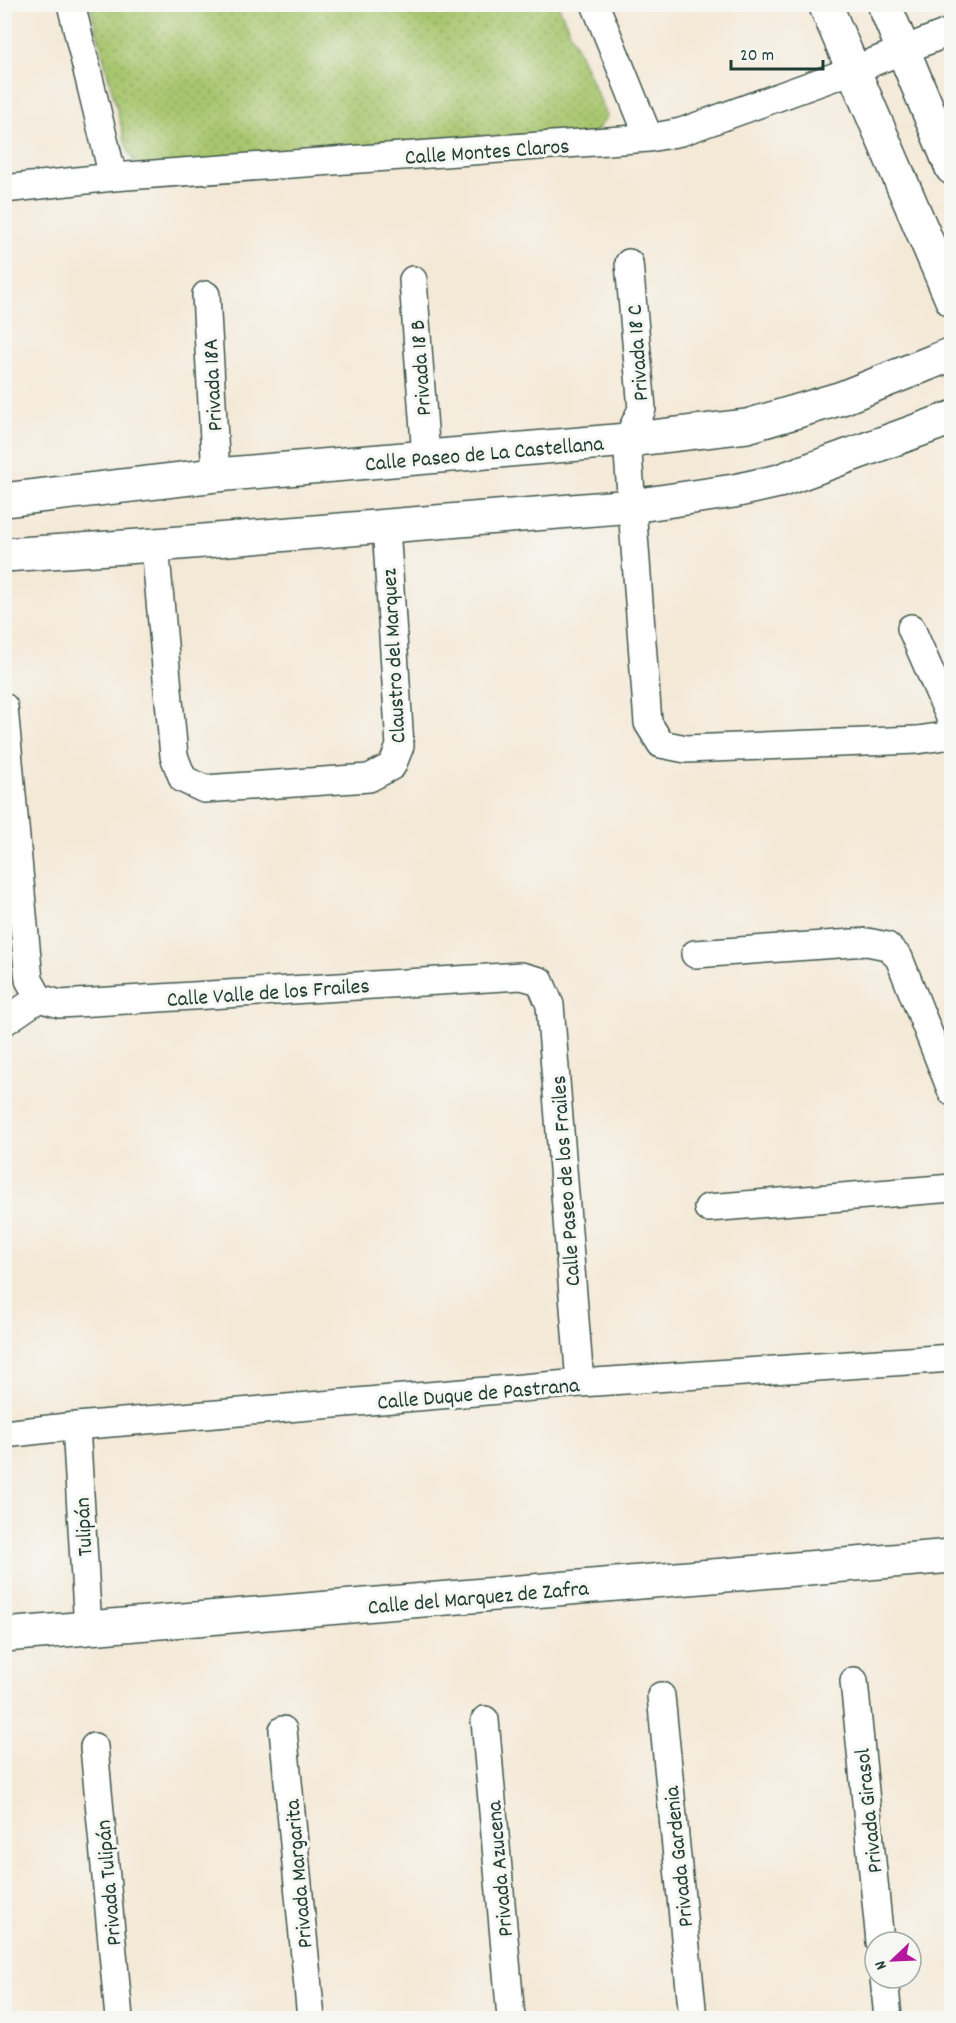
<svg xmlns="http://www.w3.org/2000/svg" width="956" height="2023" viewBox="0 0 956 2023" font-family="Dekko,sans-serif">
<defs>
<pattern id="park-dots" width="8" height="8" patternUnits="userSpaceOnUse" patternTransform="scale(1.5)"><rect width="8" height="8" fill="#a7c66e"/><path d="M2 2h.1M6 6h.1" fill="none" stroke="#87a25b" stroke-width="1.8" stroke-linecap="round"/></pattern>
</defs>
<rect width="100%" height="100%" fill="#f6f6f2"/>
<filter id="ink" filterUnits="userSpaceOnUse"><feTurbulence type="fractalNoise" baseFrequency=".0167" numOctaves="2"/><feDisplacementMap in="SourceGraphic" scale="12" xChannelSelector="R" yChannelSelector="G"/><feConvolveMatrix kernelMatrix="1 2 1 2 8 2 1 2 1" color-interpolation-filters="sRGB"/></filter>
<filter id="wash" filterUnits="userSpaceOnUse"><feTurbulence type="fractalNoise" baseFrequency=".008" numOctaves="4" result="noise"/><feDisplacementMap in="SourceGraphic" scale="24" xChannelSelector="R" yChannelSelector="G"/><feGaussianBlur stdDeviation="1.35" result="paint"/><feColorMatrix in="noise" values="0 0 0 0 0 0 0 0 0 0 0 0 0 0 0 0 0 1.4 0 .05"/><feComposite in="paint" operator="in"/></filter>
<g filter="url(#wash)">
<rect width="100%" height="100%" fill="#f4e9d7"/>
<path fill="url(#park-dots)" stroke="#638251" stroke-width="1.5" d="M90,5H558L607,116L595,134L136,167L126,145Z"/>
</g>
<g filter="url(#ink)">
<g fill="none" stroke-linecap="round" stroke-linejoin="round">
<defs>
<path id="street" d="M71,4L113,177
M595,4L649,138
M4,189L113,177L649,138L681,132L853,70L952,31
M629,263L642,409L627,440L648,723L661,744L686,749L917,740L952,735
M413,280L426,457
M206,295L216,475
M155,545L174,756L183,779L204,789L369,778L392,766L400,746L386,526
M911,628L952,722
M4,707L29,980L39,998
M695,954L867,942L887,946L899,958L952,1092
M4,1022L39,998L60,1004L521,976L540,981L550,1005L580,1383
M708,1208L952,1188
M76,1426L88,1629
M4,1434L76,1426L580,1383L952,1358
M854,1681L880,1942
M661,1696L693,2018
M485,1720L511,2018
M283,1730L311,2018
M94,1747L119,2018
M884,1978L888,2018"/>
<path id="secondary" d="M825,4L952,300
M884,4L952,168
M4,500L216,475L627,440L747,426L842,398L952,354
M4,555L155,545L632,506L734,491L779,481L952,418
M4,1635L952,1556"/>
</defs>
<use href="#street" stroke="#3f574c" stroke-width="30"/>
<use href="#secondary" stroke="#3f574c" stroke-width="36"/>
<use href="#street" stroke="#fff" stroke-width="27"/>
<use href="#secondary" stroke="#fff" stroke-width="33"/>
</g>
</g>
<g text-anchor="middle" stroke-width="6" stroke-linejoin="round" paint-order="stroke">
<g font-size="22" fill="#1f3d34" stroke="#f6f6f2">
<text transform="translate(487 150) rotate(-4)" y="8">Calle Montes Claros</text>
<text transform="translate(636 353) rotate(-94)" y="8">Privada 18 C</text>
<text transform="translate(419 368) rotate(-94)" y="8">Privada 18 B</text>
<text transform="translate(211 385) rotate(-93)" y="8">Privada 18A</text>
<text transform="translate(484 452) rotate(-5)" y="8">Calle Paseo de La Castellana</text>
<text transform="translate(392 656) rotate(-93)" y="8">Claustro del Marquez</text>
<text transform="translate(268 991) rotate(-4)" y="8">Calle Valle de los Frailes</text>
<text transform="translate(564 1181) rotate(-94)" y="8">Calle Paseo de los Frailes</text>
<text transform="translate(478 1392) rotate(-5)" y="8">Calle Duque de Pastrana</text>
<text transform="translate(82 1527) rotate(-93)" y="8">Tulipán</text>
<text transform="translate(478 1596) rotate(-5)" y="8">Calle del Marquez de Zafra</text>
<text transform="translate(867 1811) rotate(-96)" y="8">Privada Girasol</text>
<text transform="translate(677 1857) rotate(-96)" y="8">Privada Gardenia</text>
<text transform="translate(498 1869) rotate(-95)" y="8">Privada Azucena</text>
<text transform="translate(297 1874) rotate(-95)" y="8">Privada Margarita</text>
<text transform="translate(107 1883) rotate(-95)" y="8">Privada Tulipán</text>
</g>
</g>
<rect width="956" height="2023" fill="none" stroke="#f6f6f2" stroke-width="24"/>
<g transform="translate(893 1960) rotate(247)"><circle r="28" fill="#f6f6f2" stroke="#a0aca6" stroke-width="1.5"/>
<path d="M0-4.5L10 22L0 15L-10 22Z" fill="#b5179e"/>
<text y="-9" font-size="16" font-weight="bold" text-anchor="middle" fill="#1f3d34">N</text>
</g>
<path d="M731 60v9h92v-9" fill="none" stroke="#1f3d34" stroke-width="3"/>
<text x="740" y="60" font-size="18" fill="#1f3d34" stroke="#f6f6f2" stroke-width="4.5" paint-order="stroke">20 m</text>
</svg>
